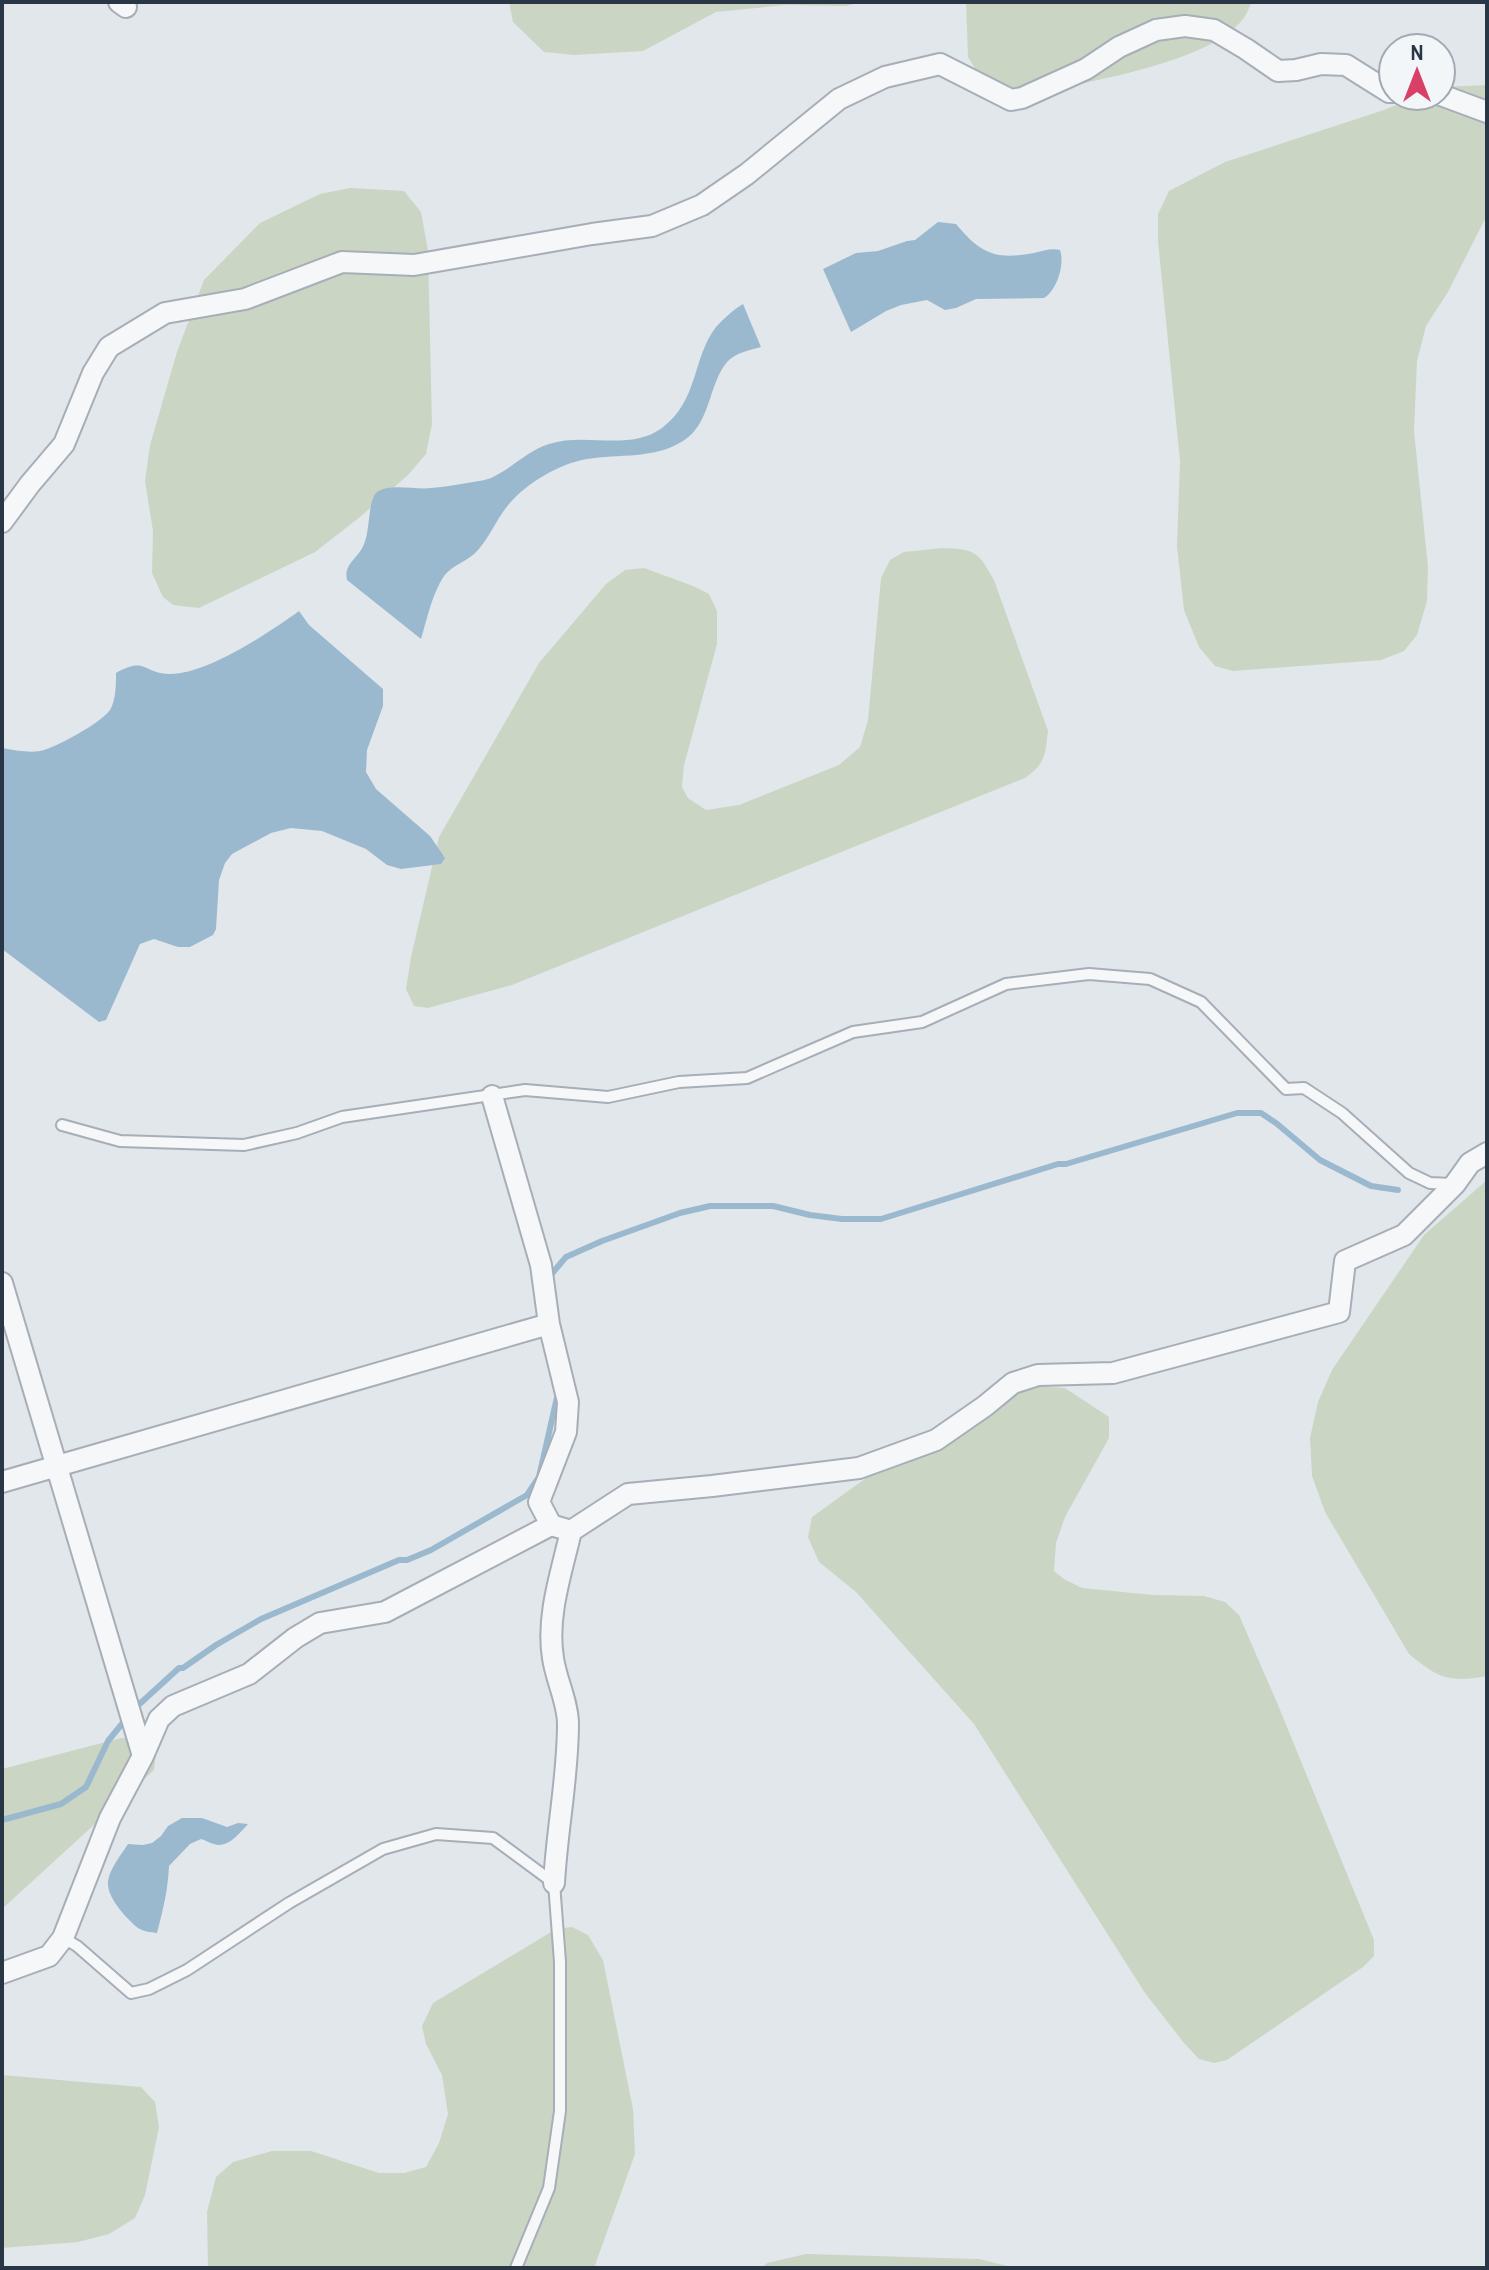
<svg xmlns="http://www.w3.org/2000/svg" width="1489" height="2270" viewBox="0 0 1489 2270" font-family="'Archivo Narrow',sans-serif">
<rect width="100%" height="100%" fill="#e2e7ec"/>
<path fill="#cad6c3" d="M509,2H862L846,6L785,5L716,12L643,51L574,55L544,52L513,22Z
M966,2H1252C1249,7 1247,14 1243,19C1206,67 1064,86 1005,98L989,92L968,57Z
M1487,85V215L1448,292L1426,326L1417,361L1414,431L1428,567L1427,601L1417,635L1404,651L1381,660L1233,671L1215,666L1199,647L1184,610L1177,546L1180,461L1158,241V214L1169,191L1225,162L1384,110L1418,96H1441V87Z
M350,188L404,191L421,212L428,251L432,424L426,454L408,475L360,517L315,552L199,608L173,605L163,597L152,573L153,531L145,481L150,445L177,352L204,280L260,223L320,194Z
M943,548C976,549 978,552 994,580L1048,731C1045,755 1046,763 1025,778L512,985L428,1008L414,1006L406,989L411,957L439,837L539,663L606,584L625,570L644,568L693,586L709,594L717,611V644L684,765L682,787L688,798L706,810L739,805L839,765L860,747L868,720L881,578L890,560L904,552Z
M1487,1180V1676C1449,1683 1438,1678 1409,1654L1325,1512L1312,1476L1310,1438L1318,1402L1332,1370L1424,1235Z
M1038,1386L1065,1388L1109,1417V1438L1065,1517L1056,1543L1054,1571L1064,1579L1082,1588L1153,1595L1204,1596L1225,1602L1239,1615L1278,1705L1374,1940V1956L1363,1967L1227,2060L1214,2063L1199,2059L1184,2043L1145,1993L974,1724L856,1592L819,1562L808,1537L812,1517L952,1416L991,1391Z
M138,1737L152,1741L156,1753L154,1770L2,1909V1769L121,1738Z
M572,1927L588,1935L603,1960L633,2109L635,2154L594,2268H208L207,2212L216,2177L233,2162L272,2151H311L379,2173H404L426,2167L439,2143L448,2114L442,2075L426,2044L422,2026L433,2003L556,1929Z
M2,2075L141,2087L155,2102L159,2127L145,2195L135,2218L109,2234L78,2242L2,2248Z
M806,2254L979,2259L1016,2268H762L767,2263Z"/>
<path fill="#9bb9ce" d="M938,222L956,224C981,254 995,260 1034,253C1043,251 1051,248 1060,250C1065,264 1057,290 1044,298L976,299L956,308L945,310L927,300L901,305L886,311L851,332L823,269L856,253L878,251L907,241L915,240Z
M743,304L761,347C750,350 735,353 727,362C708,385 711,424 683,441C655,459 619,454 587,459C559,464 528,482 509,504C497,518 490,537 478,550C469,561 453,564 444,576C432,594 427,619 421,639L347,580C343,564 359,558 364,544C370,532 368,499 377,492C390,483 416,490 431,488C445,487 459,484 473,482C479,481 486,480 491,478C511,469 527,451 549,444C586,432 629,452 662,428C699,400 692,358 716,327C724,318 733,310 743,304Z
M299,611L309,625L383,689V706L367,750L366,772L376,789L430,836L445,858L441,864L401,869L387,865L366,849L322,831L291,828L271,833L232,854L225,863L219,880L216,929L213,935L190,947H178L154,939L140,944L106,1020L99,1022L2,949V748C14,750 28,753 40,751C55,748 101,723 110,710C116,700 116,684 116,673C145,656 143,673 169,674C206,675 270,632 299,611Z
M182,1818H202L227,1827L238,1823L248,1824C240,1833 227,1849 214,1844C209,1843 205,1840 201,1839L190,1844L169,1866C168,1890 163,1910 157,1933C151,1932 144,1932 138,1928C127,1919 109,1900 108,1885C107,1872 121,1855 128,1844L143,1845L152,1843L161,1836L168,1826Z"/>
<g fill="none" stroke-linecap="round" stroke-linejoin="round">
<path stroke="#9bb9ce" stroke-width="6" d="M549,1277L566,1257L602,1241L680,1213L710,1206H773L810,1215L842,1219H881L1058,1164H1066L1237,1113H1261L1276,1123L1320,1160L1371,1186L1398,1190
M133,1710L179,1668H183L216,1645L261,1619L399,1560H407L431,1550L527,1495L539,1477L558,1393
M2,1820L61,1804L86,1787L108,1741L126,1719"/>
<defs>
<path id="service" d="M62,1125L120,1141L244,1145L297,1133L342,1117L525,1090L608,1097L679,1082L747,1078L853,1032L922,1022L1006,984L1089,974L1150,979L1201,1002L1286,1089L1304,1088L1342,1113L1409,1173L1430,1183L1452,1184
M63,1938L77,1946L131,1993L149,1989L187,1970L289,1903L383,1849L436,1834L493,1838L554,1883L560,1962V2111L549,2188L516,2268"/>
<path id="minor" d="M119,2L126,7
M1441,95L1487,112
M2,522L30,484L64,444L93,373L109,347L165,313L245,299L342,262L414,265L592,234L652,226L702,205L747,174L839,99L885,77L940,64L1011,100L1022,98L1086,69L1119,47L1156,30L1185,26L1214,30L1246,49L1278,71L1296,70L1321,64L1346,65L1389,92H1393
M492,1096L541,1265L549,1324L568,1402L566,1432L539,1502L551,1525
M2,1283L143,1756
M2,1482L549,1324
M554,1883C557,1829 568,1777 568,1724C568,1702 556,1680 553,1658C546,1616 562,1571 571,1531L628,1494L712,1486L859,1468L936,1440L985,1406L1013,1383L1038,1375L1113,1373L1339,1312L1345,1261L1404,1235L1455,1184L1470,1163L1487,1153
M2,1973L49,1956L63,1938L110,1818L143,1756L159,1719L173,1706L249,1674L295,1638L320,1623L385,1612L551,1525L571,1531"/>
</defs>
<use href="#service" stroke="#a7aeb7" stroke-width="14"/>
<use href="#minor" stroke="#a7aeb7" stroke-width="24"/>
<use href="#service" stroke="#f5f7f9" stroke-width="10"/>
<use href="#minor" stroke="#f5f7f9" stroke-width="20"/>
</g>
<rect width="1489" height="2270" fill="none" stroke="#293645" stroke-width="8"/>
<g transform="translate(1417 72)"><circle r="38" fill="#f2f6f9" stroke="#a2a9b1" stroke-width="2"/>
<path d="M0-6L14 30L0 20L-14 30Z" fill="#d84068"/>
<text y="-12" font-size="22" font-weight="bold" text-anchor="middle" fill="#293645">N</text>
</g>
</svg>
